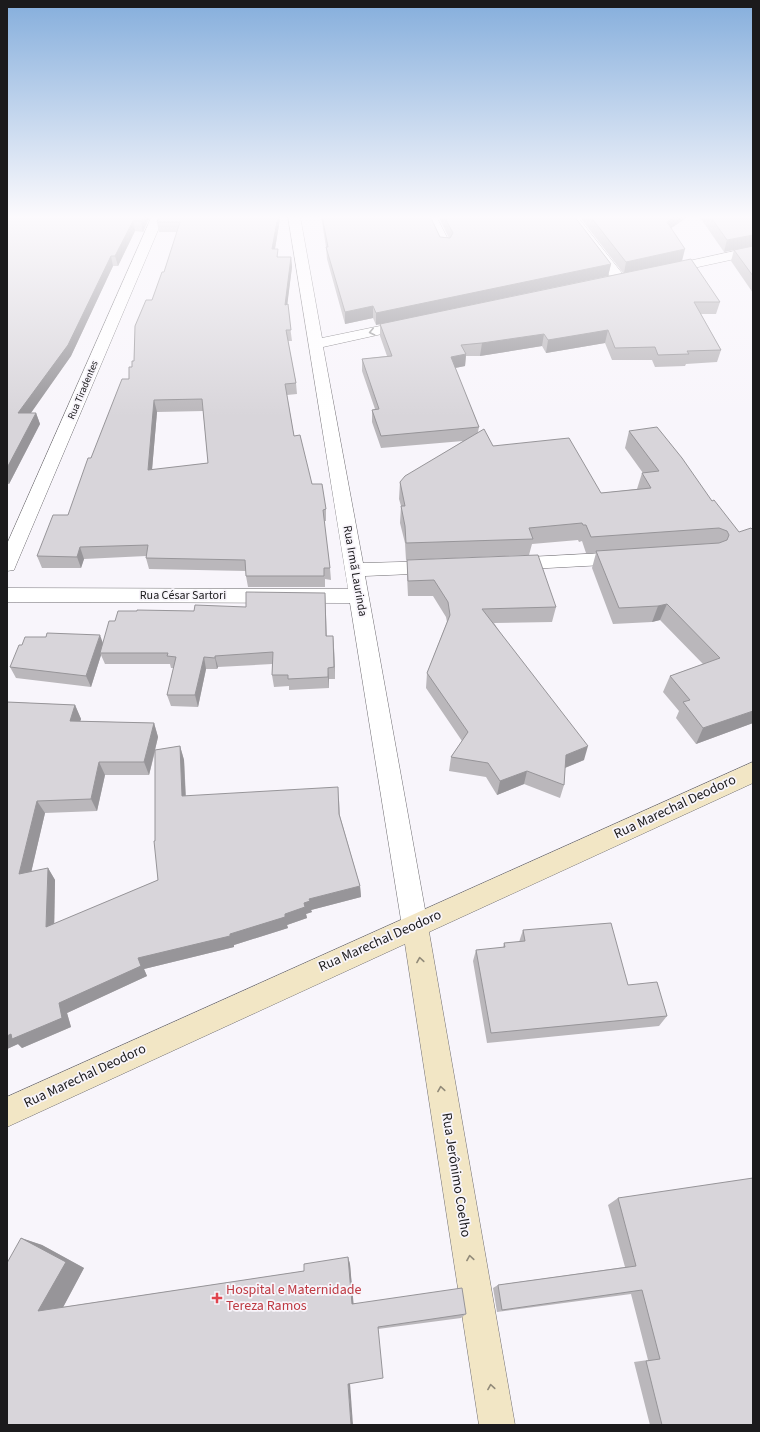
<svg xmlns="http://www.w3.org/2000/svg" width="760" height="1432" font-family="'Source Sans 3',sans-serif">
  <rect width="100%" height="100%" fill="#f8f5fb"/>
  <g fill="none" stroke-linecap="round" stroke-linejoin="round">
    <defs>
      <g id="street">
        <polygon points="152,216 164,216 16,565 14,570 7,571 7,544"/>
        <polygon points="288,216 300,216 322,338 409,320 414,321 416,324 414,327 409,328 323,347 363,563 436,561 443,562 445,567 443,572 436,573 365,576 428,926 424,935 415,938 406,935 402,926 350,603 7,602 7,588 348,589"/>
        <polygon points="424,216 436,216 451,245 449,248 441,248"/>
        <polygon points="565,216 577,216 625,277 627,280 625,283 615,283"/>
        <polygon points="753,247 753,255 666,274 661,273 660,270 661,267 666,266"/>
        <polygon points="623,552 630,554 632,558 630,562 623,564 510,570 503,569 501,564 503,559 510,558"/>
      </g>
      <polygon id="secondary" points="753,762 753,783 429,932 515,1425 479,1425 405,944 7,1127 7,1097"/>
    </defs>
    <use href="#street" stroke="#706e72" stroke-width="1"/>
    <use href="#secondary" stroke="#706e72" stroke-width="1"/>
    <use href="#street" fill="#fff" fill-rule="evenodd"/>
    <use href="#secondary" fill="#f2e6c5" fill-rule="evenodd"/>
  </g>
  <g fill="#bab7bb" fill-rule="evenodd">
    <polygon points="7,216 150,216 143,232 135,231 118,266 113,266 71,356 31,413 36,413 40,424 9,484 7,484"/>
    <path d="M 159,216 L 280,216 L 280,219 L 275,249 L 278,257 L 291,257 L 292,267 L 287,304 L 292,341 L 288,341 L 296,383 L 297,394 L 287,395 L 294,436 L 312,484 L 326,509 L 326,521 L 324,521 L 330,568 L 331,580 L 325,579 L 325,587 L 248,587 L 246,576 L 246,571 L 149,569 L 146,558 L 146,556 L 84,559 L 81,568 L 42,568 L 37,556 L 68,515 L 91,458 L 129,379 L 152,300 L 164,272 L 177,232 L 159,232 L 157,222 ZM 203,411 L 208,463 L 152,470 L 157,412 Z"/>
    <polygon points="321,216 430,216 440,237 449,238 438,216 574,216 611,264 608,276 376,325 373,318 345,324 327,259 326,247"/>
    <polygon points="579,216 689,216 671,228 682,261 720,302 716,314 701,314 721,350 717,362 686,364 685,366 655,367 652,360 612,360 605,343 546,353 542,346 480,356 466,356 465,366 455,368 479,427 478,432 493,446 601,493 637,489 642,473 643,473 625,448 629,431 712,501 739,532 753,723 696,744 676,718 679,711 663,692 670,676 703,664 660,620 652,622 613,624 592,568 596,553 586,553 582,541 579,542 578,540 532,544 529,555 406,560 405,543 400,523 401,506 399,499 400,482 463,441 381,448 372,422 372,410 375,409 362,371 362,359 387,356 380,336 380,324 623,273"/>
    <polygon points="699,216 753,216 753,293 731,261 734,250 736,249 724,252"/>
    <polygon points="407,560 556,607 552,622 494,623 584,760 565,768 564,785 560,798 524,784 497,795 486,777 449,771 451,757 462,741 426,688 427,673 447,622 446,617 433,596 408,596 407,576"/>
    <polygon points="325,593 327,636 333,636 334,648 335,679 329,679 329,688 289,690 289,686 274,687 272,675 272,664 218,667 217,669 206,669 198,707 171,706 167,695 174,668 171,668 170,664 105,664 101,655 91,687 16,678 10,667 103,643 115,621 194,611 246,607"/>
    <path d="M 7,702 L 75,705 L 81,719 L 80,721 L 154,723 L 158,737 L 155,750 L 180,746 L 184,760 L 186,796 L 339,800 L 340,816 L 360,886 L 361,897 L 311,910 L 312,912 L 306,914 L 307,918 L 287,925 L 288,928 L 234,945 L 234,947 L 144,969 L 147,976 L 67,1013 L 71,1027 L 22,1048 L 18,1044 L 7,1049 ZM 155,752 L 155,841 L 158,880 L 54,924 L 55,880 L 48,868 L 31,872 L 45,813 L 97,811 L 105,775 L 149,775 Z"/>
    <polygon points="523,930 628,985 667,1016 659,1026 487,1043 473,961 476,950 503,948 504,943 519,942"/>
    <polygon points="618,1198 753,1425 650,1425 634,1362 648,1360 631,1294 497,1312 493,1288 498,1285 625,1267 608,1205"/>
    <polygon points="21,1238 42,1245 84,1268 63,1307 304,1271 348,1257 350,1264 353,1303 466,1314 461,1318 378,1329 350,1383 7,1425"/>
  </g>
  <g fill="#979599">
    <polygon points="144,216 150,216 143,232 141,221"/>
    <polygon points="278,216 280,216 280,219 273,260 272,249"/>
    <polygon points="675,216 689,216 664,233 667,222"/>
    <polygon points="133,221 135,231 118,266 115,256"/>
    <polygon points="753,235 753,246 724,252 727,240"/>
    <polygon points="685,249 682,261 624,273 626,262"/>
    <polygon points="111,256 113,266 71,356 23,424 18,413"/>
    <polygon points="291,257 292,267 286,315 285,305"/>
    <polygon points="611,264 608,276 376,325 376,313"/>
    <polygon points="373,306 373,318 345,324 345,312"/>
    <polygon points="608,330 605,343 546,353 548,340"/>
    <polygon points="544,334 542,346 480,356 482,343"/>
    <polygon points="466,354 465,366 450,369 451,357"/>
    <polygon points="154,400 157,412 151,481 148,470"/>
    <polygon points="36,413 40,424 9,484 7,478 7,468"/>
    <polygon points="80,547 84,559 81,568 77,557"/>
    <polygon points="667,604 660,620 652,622 658,606"/>
    <polygon points="100,635 104,646 100,653 101,655 91,687 86,676"/>
    <polygon points="333,636 334,648 335,679 334,667"/>
    <polygon points="215,656 218,667 217,669 215,658"/>
    <polygon points="204,657 206,669 198,707 195,695"/>
    <polygon points="328,668 329,679 329,688 328,677"/>
    <polygon points="75,705 81,719 76,734 70,721"/>
    <polygon points="753,711 753,723 696,744 703,728"/>
    <polygon points="154,723 158,737 149,775 144,762"/>
    <polygon points="180,746 184,760 186,809 182,796"/>
    <polygon points="588,746 584,760 562,769 566,755"/>
    <polygon points="99,762 105,775 97,811 91,799"/>
    <polygon points="527,771 524,784 497,795 500,781"/>
    <polygon points="37,801 45,813 28,886 19,874"/>
    <polygon points="48,868 55,880 54,938 46,927"/>
    <polygon points="360,886 361,897 311,910 312,912 306,914 307,918 287,925 288,928 234,945 234,947 144,969 147,976 67,1013 71,1027 22,1048 18,1044 7,1049 7,1036 11,1034 59,1003 138,958 230,934 285,914 309,899"/>
    <polygon points="21,1238 42,1245 84,1268 59,1315 38,1311"/>
    <polygon points="348,1257 350,1264 354,1308 352,1304"/>
    <polygon points="350,1383 353,1425 351,1425 348,1384"/>
  </g>
  <g fill="#d8d5da" stroke="#979599" fill-rule="evenodd">
    <polygon points="7,216 144,216 141,221 133,221 115,256 111,256 68,345 18,413 36,413 7,468"/>
    <path d="M 159,216 L 278,216 L 272,249 L 278,249 L 277,257 L 291,257 L 285,305 L 288,304 L 291,330 L 286,330 L 296,383 L 285,384 L 294,436 L 300,435 L 312,484 L 322,484 L 326,509 L 323,510 L 330,568 L 324,568 L 324,576 L 246,576 L 245,560 L 146,558 L 148,545 L 80,547 L 77,557 L 37,556 L 53,515 L 68,515 L 88,458 L 91,458 L 120,384 L 122,379 L 129,379 L 129,367 L 132,367 L 132,361 L 134,361 L 135,326 L 146,300 L 152,300 L 162,272 L 164,272 L 180,222 L 157,222 ZM 202,399 L 208,463 L 148,470 L 154,400 Z"/>
    <polygon points="322,216 430,216 440,237 450,238 453,233 444,216 574,216 611,264 376,313 373,306 345,312 326,247 328,247"/>
    <polygon points="590,216 675,216 667,222 685,249 626,262"/>
    <polygon points="710,216 753,216 753,235 727,240"/>
    <polygon points="753,246 753,276 734,250"/>
    <polygon points="691,259 720,302 694,302 721,350 687,351 689,354 658,355 655,347 615,348 608,330 548,340 544,334 482,343 461,345 466,354 451,357 479,427 381,436 372,410 379,409 362,359 392,356 380,324"/>
    <polygon points="657,427 682,458 712,501 714,500 739,532 751,528 753,530 753,711 703,728 683,702 690,700 670,676 720,658 667,604 658,606 619,608 596,551 719,543 727,540 729,535 727,531 719,528 591,537 586,525 583,525 582,523 529,528 533,539 406,543 405,526 401,506 405,506 400,482 405,476 484,429 493,446 569,438 601,493 651,488 642,473 659,471 629,431"/>
    <polygon points="538,555 556,607 482,609 588,746 566,755 564,785 527,771 500,781 488,763 451,757 468,732 427,673 450,615 448,602 434,580 408,581 407,560"/>
    <polygon points="246,592 325,593 326,636 333,636 334,667 328,668 328,677 288,679 288,675 272,675 273,652 215,656 215,658 204,657 195,695 167,695 176,657 167,656 168,653 100,653 109,621 115,621 118,611 137,611 137,610 194,611 195,605 246,607"/>
    <polygon points="47,633 100,635 86,676 10,667 19,645 22,645 25,637 46,637"/>
    <polygon points="7,702 75,705 70,721 154,723 144,762 99,762 91,799 37,801 19,874 48,868 46,927 158,880 154,841 155,841 155,750 180,746 182,796 338,787 339,814 360,886 309,899 310,901 304,903 305,907 285,914 285,917 230,934 230,936 138,958 141,966 59,1003 62,1018 12,1039 11,1034 7,1036"/>
    <polygon points="611,923 628,985 657,982 667,1016 491,1033 476,950 505,947 504,943 525,941 523,930"/>
    <polygon points="753,1178 753,1425 662,1425 646,1361 660,1359 642,1290 502,1310 498,1285 636,1266 618,1198"/>
    <polygon points="21,1238 66,1262 38,1311 304,1271 304,1264 348,1257 352,1304 462,1288 466,1314 378,1327 383,1378 348,1384 351,1425 7,1425 7,1263"/>
  </g>
  <defs><path id="oneway-chevron" d="M-2-3.5L2.5 0L-2 3.5" fill="none" stroke-width="1.6" stroke-linecap="round" stroke-linejoin="round"/></defs>
  <use stroke="#989899" href="#oneway-chevron" transform="translate(372 332) rotate(168)"/>
  <g stroke="#918a79">
    <use href="#oneway-chevron" transform="translate(420 960) rotate(-99)"/>
    <use href="#oneway-chevron" transform="translate(441 1089) rotate(-99)"/>
    <use href="#oneway-chevron" transform="translate(470 1258) rotate(-99)"/>
    <use href="#oneway-chevron" transform="translate(491 1387) rotate(-99)"/>
  </g>
  <linearGradient id="sky" x2="0" y2="1"><stop stop-color="#85aedc"/><stop offset="0.52" stop-color="#fcfafd"/><stop offset="1" stop-color="#fcfafd" stop-opacity="0"/></linearGradient>
  <rect width="760" height="417" fill="url(#sky)"/>
  <path fill="#e0444e" stroke="#f8f5fb" stroke-width="1.5" d="M215 1292h4v4h4v4h-4v4h-4v-4h-4v-4h4z"/>
  <g text-anchor="middle" dominant-baseline="central" stroke-width="3.5" stroke-linejoin="round" paint-order="stroke">
    <g font-size="10" fill="#1b1a1c" stroke="#f8f5fb">
      <text transform="translate(83 390) rotate(-67)">Rua Tiradentes</text>
    </g>
    <g font-size="12" fill="#1b1a1c" stroke="#f8f5fb">
      <text transform="translate(355 571) rotate(80)">Rua Irmã Laurinda</text>
      <text x="183" y="595">Rua César Sartori</text>
    </g>
    <g font-size="14" fill="#1b1a1c" stroke="#f8f5fb">
      <text transform="translate(675 807) rotate(-25)">Rua Marechal Deodoro</text>
      <text transform="translate(380 941) rotate(-24)">Rua Marechal Deodoro</text>
      <text transform="translate(85 1076) rotate(-25)">Rua Marechal Deodoro</text>
      <text transform="translate(456 1175) rotate(81)">Rua Jerônimo Coelho</text>
    </g>
    <g font-size="14" fill="#be3a42" stroke="#f8f5fb" text-anchor="start">
      <text x="226" y="1290">Hospital e Maternidade<tspan x="226" dy="16">Tereza Ramos</tspan></text>
    </g>
  </g>
  <rect width="760" height="1432" fill="none" stroke="#1b1a1c" stroke-width="16"/>
</svg>
